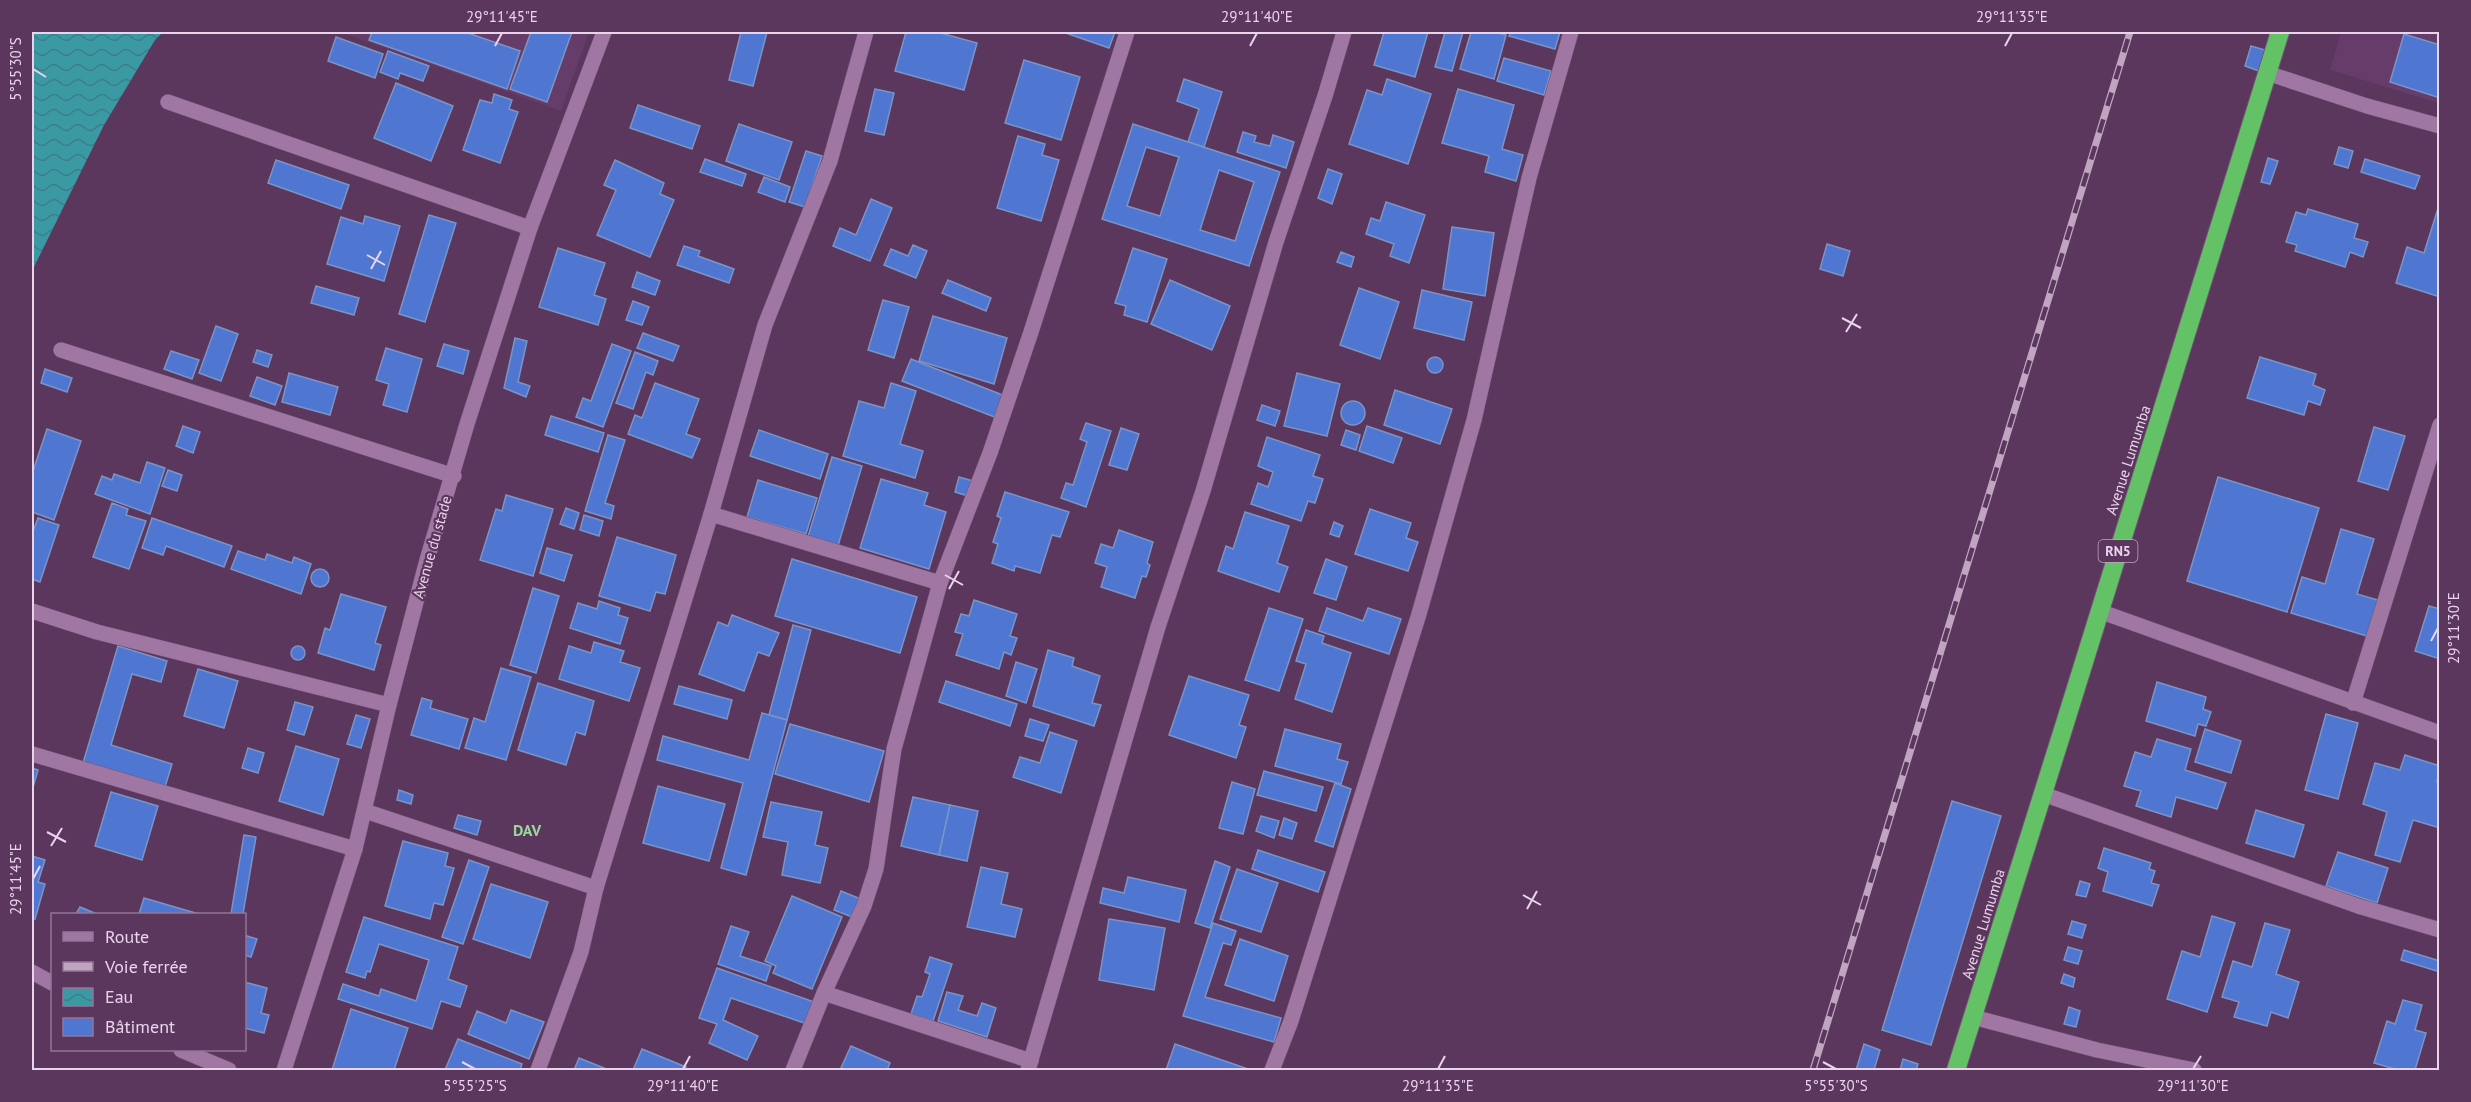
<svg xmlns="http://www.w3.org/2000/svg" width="2471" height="1102" font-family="'PT Sans',sans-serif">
  <defs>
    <pattern id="water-waves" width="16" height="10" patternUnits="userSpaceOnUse" patternTransform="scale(1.5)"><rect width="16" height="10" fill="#3a99a3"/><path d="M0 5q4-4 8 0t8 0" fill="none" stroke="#3e7e87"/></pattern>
  </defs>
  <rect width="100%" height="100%" fill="#5b365d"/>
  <g fill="#663c6a">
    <polygon points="340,32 589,32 561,111"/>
    <polygon points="2341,32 2439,32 2439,103 2330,70"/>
  </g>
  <polygon fill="url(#water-waves)" points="32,32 163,32 155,40 104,125 32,271"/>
  <g fill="#4f77d2" stroke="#7c94c5" stroke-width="1.5" fill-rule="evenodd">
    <polygon points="372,32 465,32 520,51 507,89 369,40"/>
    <polygon points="531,32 572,32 547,102 510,89"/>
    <polygon points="741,32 767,32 753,86 729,80"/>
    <polygon points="906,32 937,32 977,43 964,90 895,71"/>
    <polygon points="1063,32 1115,32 1109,48"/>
    <polygon points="1384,32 1428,32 1415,77 1374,65"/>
    <polygon points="1445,32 1463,32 1452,71 1435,67"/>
    <polygon points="1471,32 1494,32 1506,35 1494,79 1460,69"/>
    <polygon points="1511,32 1560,32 1555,49 1509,36"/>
    <polygon points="2404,34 2440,45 2440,98 2390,82"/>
    <polygon points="336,37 383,54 375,78 328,61"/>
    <polygon points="2251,46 2265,50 2259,71 2245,66"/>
    <polygon points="388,51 429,66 423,81 400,73 398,79 380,72"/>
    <polygon points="1504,58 1551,71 1544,95 1497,81"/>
    <polygon points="1024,60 1080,77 1061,140 1005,123"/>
    <polygon points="1184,79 1222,92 1204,147 1188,142 1199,109 1177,101"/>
    <polygon points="1387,79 1431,94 1408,164 1349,144 1367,90 1382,95"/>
    <polygon points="396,83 453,106 431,161 374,138"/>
    <polygon points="875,89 894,93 884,135 865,131"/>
    <polygon points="1458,89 1514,105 1502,149 1523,155 1516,181 1485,172 1489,156 1442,143"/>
    <polygon points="494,94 512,100 509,109 518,112 500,163 463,150 480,100 492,103"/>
    <polygon points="638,105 700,126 692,149 630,128"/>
    <polygon points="739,124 792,142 779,180 726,161"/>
    <path d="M 1133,124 L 1280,172 L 1249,266 L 1102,219 ZM 1146,147 L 1179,157 L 1160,216 L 1127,206 ZM 1219,170 L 1254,182 L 1235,241 L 1200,230 Z"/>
    <polygon points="1243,132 1256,136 1254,142 1270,146 1273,135 1294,142 1286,168 1237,152"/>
    <polygon points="1018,136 1045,144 1042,155 1059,160 1041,221 997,208"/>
    <polygon points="2339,147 2353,151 2348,168 2334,164"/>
    <polygon points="806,151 822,156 805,207 789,202"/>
    <polygon points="2268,158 2278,161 2270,184 2261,182"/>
    <polygon points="705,159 746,174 742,186 700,172"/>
    <polygon points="2365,159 2420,176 2415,189 2361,172"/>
    <polygon points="276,160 349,185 341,209 268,183"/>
    <polygon points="615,160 664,183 660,194 674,200 650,257 597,235 616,190 604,185"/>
    <polygon points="1328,169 1342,174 1332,204 1318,198"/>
    <polygon points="764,177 790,187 785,202 758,192"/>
    <polygon points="871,199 892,208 870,261 833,246 840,228 856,235"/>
    <polygon points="1386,202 1425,215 1409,263 1390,256 1394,244 1366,234 1371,218 1380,221"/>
    <polygon points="2440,202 2440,297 2396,283 2407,247 2424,253"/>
    <polygon points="2308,209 2358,224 2354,238 2368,242 2363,257 2350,252 2345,267 2295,251 2297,245 2286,242 2296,212 2306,215"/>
    <polygon points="429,215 456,223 425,322 399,314"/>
    <polygon points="365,216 400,226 384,281 327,264 341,217 363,224"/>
    <polygon points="1452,227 1494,233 1485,296 1443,289"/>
    <polygon points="1827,244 1850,251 1843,276 1820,269"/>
    <polygon points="913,245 927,251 916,278 884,265 891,249 908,256"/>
    <polygon points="684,246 700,251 698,256 734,269 729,283 677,265"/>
    <polygon points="558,248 605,263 594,295 606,299 598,325 539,307"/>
    <polygon points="1133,248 1167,259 1147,322 1124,315 1126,306 1115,303"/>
    <polygon points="1341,252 1354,257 1351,267 1337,262"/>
    <polygon points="637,272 660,281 655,295 632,287"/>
    <polygon points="948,280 991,298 986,311 942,293"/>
    <polygon points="1170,280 1230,306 1212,350 1151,324"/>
    <polygon points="316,286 359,298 354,315 311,303"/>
    <polygon points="1359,288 1399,302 1380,359 1340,345"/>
    <polygon points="1422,290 1472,302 1464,340 1414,328"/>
    <polygon points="883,300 909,307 894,358 868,350"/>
    <polygon points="633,301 649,307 642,325 626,320"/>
    <polygon points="933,316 1007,338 994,384 919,361"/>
    <polygon points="216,326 238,334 221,381 199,373"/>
    <polygon points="643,333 679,346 673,361 637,348"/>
    <polygon points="515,338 527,341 518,382 530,386 526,397 504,388"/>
    <polygon points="444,344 469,351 463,374 437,366"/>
    <polygon points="612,344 631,351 603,427 576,417 583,398 591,401"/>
    <polygon points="386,348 422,359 407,412 383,405 389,384 376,380"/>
    <polygon points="257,350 272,355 268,367 253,362"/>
    <polygon points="171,351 199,360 192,379 164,369"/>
    <polygon points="635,352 658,361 653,375 646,372 633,409 616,403"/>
    <polygon points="2260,357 2316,374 2313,385 2325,390 2320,405 2308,401 2304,415 2247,398"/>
    <circle cx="1435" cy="365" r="8"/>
    <polygon points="911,359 1005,396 997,418 902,381"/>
    <polygon points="45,369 72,378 67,392 41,383"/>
    <polygon points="289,373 338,387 330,415 282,402"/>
    <polygon points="1297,373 1340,384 1327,436 1284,426"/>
    <polygon points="257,377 282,386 275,405 250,396"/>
    <polygon points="655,383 699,399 686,434 700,439 692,458 628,434 635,415 642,418"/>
    <polygon points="891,383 916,391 900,444 923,451 915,478 843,456 859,401 884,408"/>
    <polygon points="1395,390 1452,409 1440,444 1384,425"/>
    <circle cx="1353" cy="413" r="12"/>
    <polygon points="1262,405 1280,411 1275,426 1257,420"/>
    <polygon points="551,416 604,433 598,452 545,435"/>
    <polygon points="1086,423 1111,431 1086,507 1061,498 1066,483 1073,485 1087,442 1080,439"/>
    <polygon points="183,426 200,432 193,453 176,446"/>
    <polygon points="1367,426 1402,438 1393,463 1359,451"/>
    <polygon points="2374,427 2405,436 2388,490 2358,481"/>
    <polygon points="1121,428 1139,434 1127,470 1109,465"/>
    <polygon points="47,429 81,441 54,520 32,512 32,474"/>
    <polygon points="759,430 828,454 820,479 750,456"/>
    <polygon points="1346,430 1360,435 1356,450 1341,445"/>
    <polygon points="608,435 625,440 605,503 614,506 611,519 585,511"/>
    <polygon points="1267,437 1320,455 1313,476 1323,479 1315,503 1308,501 1301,521 1251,504 1258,483 1268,487 1273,472 1258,466"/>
    <polygon points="832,457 862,466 837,549 807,540"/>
    <polygon points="147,462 165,468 150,514 95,494 102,476 112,480 114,474 140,483"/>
    <polygon points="168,470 182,475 177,491 162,486"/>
    <polygon points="959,477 973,481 968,496 955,492"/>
    <polygon points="2218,477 2319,508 2287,612 2187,581"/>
    <polygon points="881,479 928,493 924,505 946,512 929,569 860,548"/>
    <polygon points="758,480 817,498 806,534 747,517"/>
    <polygon points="1005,492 1069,512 1060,537 1052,535 1040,573 1015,566 1014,571 992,563 998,544 993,542 1001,518 997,516"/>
    <polygon points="506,495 553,509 533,576 480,560 496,509 502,511"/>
    <polygon points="112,503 128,509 126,515 146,521 129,569 93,557"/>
    <polygon points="566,508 579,513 574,529 560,524"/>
    <polygon points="1370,509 1411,523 1406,538 1418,542 1408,571 1355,554"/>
    <polygon points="1245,512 1289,526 1277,563 1288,567 1279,592 1218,571 1226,546 1233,549"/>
    <polygon points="584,515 603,521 599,536 580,530"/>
    <polygon points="38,518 59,525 40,582 32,579 32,534"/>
    <polygon points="152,518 232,546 224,567 166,546 163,555 142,548"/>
    <polygon points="1334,522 1343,526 1339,537 1330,534"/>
    <polygon points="2341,529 2374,539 2357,594 2381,601 2370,637 2291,613 2302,577 2325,584"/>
    <polygon points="1119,530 1153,542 1147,563 1150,565 1146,577 1142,576 1135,598 1101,587 1107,567 1095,563 1101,544 1113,548"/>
    <polygon points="617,537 676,555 665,594 656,592 650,611 599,596"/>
    <polygon points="547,548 572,555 564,581 540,573"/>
    <polygon points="238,551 265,560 267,554 292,563 294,557 311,564 301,594 231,569"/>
    <polygon points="792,559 917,597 900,653 775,616"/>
    <polygon points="1326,559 1347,567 1336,600 1314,593"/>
    <circle cx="320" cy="578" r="9"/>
    <polygon points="533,588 559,596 536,673 510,665"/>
    <polygon points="341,594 386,607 375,643 381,645 374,670 318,653 325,628 330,630"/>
    <polygon points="974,600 1017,614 1010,636 1017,638 1011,655 1004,652 999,669 956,655 963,634 955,632 961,614 969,616"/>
    <polygon points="599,601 620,608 618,615 628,618 620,644 570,628 578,603 597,609"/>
    <polygon points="2429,606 2440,609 2440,659 2415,651"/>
    <polygon points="1269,608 1303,619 1279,691 1245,680"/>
    <polygon points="1327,608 1363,621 1368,608 1401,619 1389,654 1319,631"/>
    <polygon points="732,615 779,633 769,656 758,652 744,691 699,674 718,622 728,626"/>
    <polygon points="793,625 811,630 787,720 769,715"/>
    <polygon points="1306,630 1324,636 1322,643 1351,653 1332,712 1295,699 1306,664 1296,661"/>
    <polygon points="594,642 624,651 620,662 640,668 629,701 559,679 569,646 591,653"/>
    <circle cx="298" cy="653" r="7"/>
    <polygon points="118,646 167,661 161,682 132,674 111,745 172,764 165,787 83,763"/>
    <polygon points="1048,650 1074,658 1072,666 1100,676 1092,703 1101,705 1094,726 1033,706"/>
    <polygon points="1016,662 1037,669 1026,703 1006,696"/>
    <polygon points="501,668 531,677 506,760 465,748 474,718 485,722"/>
    <polygon points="198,669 238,681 224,728 184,716"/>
    <polygon points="1189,676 1249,695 1239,725 1246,727 1236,758 1169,735"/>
    <polygon points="946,681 1017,704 1010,726 939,702"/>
    <polygon points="2157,682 2206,697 2203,709 2211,712 2206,726 2198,724 2195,736 2146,721"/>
    <polygon points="538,683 594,701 585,735 576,732 566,765 518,750"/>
    <polygon points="679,686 732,700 727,719 674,704"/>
    <polygon points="422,698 432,701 430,708 468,719 459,749 411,735"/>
    <polygon points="295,702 313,707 304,735 287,730"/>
    <polygon points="762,713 787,720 746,875 721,868 743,783 657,760 663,736 749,760"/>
    <polygon points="2326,714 2358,723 2338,799 2305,790"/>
    <polygon points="356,715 370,719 361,748 347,744"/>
    <polygon points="1030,719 1049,725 1043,741 1025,736"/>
    <polygon points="790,724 884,751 869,802 775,774"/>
    <polygon points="1285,729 1341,744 1337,759 1348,762 1341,784 1275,766"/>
    <polygon points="2205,729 2241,741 2231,773 2195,762"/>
    <polygon points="1050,732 1077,741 1061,793 1013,777 1020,757 1040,763"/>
    <polygon points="2157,739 2191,749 2185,770 2226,783 2217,809 2176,797 2171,817 2136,806 2141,791 2124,786 2135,752 2151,757"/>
    <polygon points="296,746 339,759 323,815 279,801"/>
    <polygon points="248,748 264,753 258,773 242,768"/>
    <polygon points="2405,755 2440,766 2437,782 2440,783 2440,828 2413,820 2400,862 2375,855 2387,812 2363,804 2375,763 2400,770"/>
    <polygon points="32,768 38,770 32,791"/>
    <polygon points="1264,771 1323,787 1316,811 1257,795"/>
    <polygon points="1232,782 1255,789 1243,834 1219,828"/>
    <polygon points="1335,783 1351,789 1333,847 1315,841"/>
    <polygon points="658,786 725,804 709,861 643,843"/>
    <polygon points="399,790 413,795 411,804 397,800"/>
    <polygon points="111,792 158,806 142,860 95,846"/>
    <polygon points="913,797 950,805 939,855 901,846"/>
    <polygon points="1952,801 2001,816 1931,1045 1882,1030"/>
    <polygon points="771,802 822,812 815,845 828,848 820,883 782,875 788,842 763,837"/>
    <polygon points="950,805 978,811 967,861 939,855"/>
    <polygon points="2256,810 2304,825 2294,857 2246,843"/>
    <polygon points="458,815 481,821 477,835 454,828"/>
    <polygon points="1261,816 1279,821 1274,838 1256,831"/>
    <polygon points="1284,818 1297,823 1292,839 1279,835"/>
    <polygon points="244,835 256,837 243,914 231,914"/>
    <polygon points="403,841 448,853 445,866 454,868 443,905 434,903 430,919 385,906"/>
    <polygon points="2104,848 2151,863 2149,869 2155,871 2151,883 2159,885 2152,906 2103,891 2108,872 2098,868"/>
    <polygon points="1258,850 1325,872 1318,892 1252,869"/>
    <polygon points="2338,852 2388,868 2377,903 2326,886"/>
    <polygon points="32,856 45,860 38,882 45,884 35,919 32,918"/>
    <polygon points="469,860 489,867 463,944 442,937"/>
    <polygon points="1215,861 1230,867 1210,928 1195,923"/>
    <polygon points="981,867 1008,873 1001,904 1022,909 1015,937 967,927"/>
    <polygon points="1237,869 1278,883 1261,932 1220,919"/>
    <polygon points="1128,877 1186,890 1179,922 1100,903 1103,888 1124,893"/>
    <polygon points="2080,881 2090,884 2086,897 2076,895"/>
    <polygon points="491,884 548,902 530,958 473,939"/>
    <polygon points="841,891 863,900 855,918 834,910"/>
    <polygon points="792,896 842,917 812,989 773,973 776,966 765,961"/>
    <polygon points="144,898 199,914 139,914"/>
    <polygon points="80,907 97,914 76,914"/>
    <polygon points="2212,916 2235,923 2207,1012 2167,999 2182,951 2200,957"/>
    <polygon points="364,917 458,947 448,979 467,986 460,1007 441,1001 432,1029 338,999 343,984 379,996 381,989 416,1001 429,960 379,944 370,972 367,971 365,978 346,972"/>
    <polygon points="1109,919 1165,928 1154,990 1099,980"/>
    <polygon points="2072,921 2086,925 2082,938 2068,934"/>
    <polygon points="1213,923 1236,931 1231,945 1223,943 1205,997 1281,1018 1274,1042 1183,1016"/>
    <polygon points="2265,923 2290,930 2276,974 2299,982 2288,1018 2271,1012 2267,1026 2234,1017 2239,1002 2222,997 2233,961 2252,967"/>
    <polygon points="731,926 749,932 740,956 771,966 766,981 718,964"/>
    <polygon points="244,935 257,939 251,957 244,955"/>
    <polygon points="1240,939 1288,956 1274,1001 1225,985"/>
    <polygon points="2068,947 2082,951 2078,964 2064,960"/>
    <polygon points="2404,950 2440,961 2440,972 2401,960"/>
    <polygon points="930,957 952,964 933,1021 911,1014 917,996 922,997 930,974 925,972"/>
    <polygon points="717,968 817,1003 810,1025 731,998 723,1020 758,1036 747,1060 709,1043 717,1024 699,1018"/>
    <polygon points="2064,974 2075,978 2073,987 2061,983"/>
    <polygon points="244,982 267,988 261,1013 269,1015 264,1033 244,1028"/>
    <polygon points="947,992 963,996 958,1010 977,1016 982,1003 996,1008 987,1037 938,1021"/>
    <polygon points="2403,1000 2422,1005 2415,1030 2426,1033 2415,1070 2398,1070 2374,1063 2387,1021 2395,1024"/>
    <polygon points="2069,1007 2080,1011 2076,1027 2064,1024"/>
    <polygon points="351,1009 408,1028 394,1070 332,1070"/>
    <polygon points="511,1010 544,1022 529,1059 468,1034 477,1011 506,1023"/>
    <polygon points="458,1039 522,1064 520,1070 445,1070"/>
    <polygon points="1175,1044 1251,1070 1166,1070"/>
    <polygon points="1864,1044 1880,1050 1874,1070 1856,1070"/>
    <polygon points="851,1046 890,1063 887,1070 840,1070"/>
    <polygon points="642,1049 686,1067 685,1070 633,1070"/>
    <polygon points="579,1058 609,1070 574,1070"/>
    <polygon points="1903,1059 1918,1064 1916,1070 1900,1070"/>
  </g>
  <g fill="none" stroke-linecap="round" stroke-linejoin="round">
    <defs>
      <g id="minor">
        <polyline points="2267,73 2367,106 2440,126"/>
        <polyline points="168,102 530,228"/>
        <polyline points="61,350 454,476"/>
        <polyline points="711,514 940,583"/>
        <polyline points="32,611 97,632 389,705"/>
        <polyline points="2099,611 2440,733"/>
        <polyline points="2353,703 2440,425"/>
        <polyline points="32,754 355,849"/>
        <polyline points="2043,794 2358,906 2440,930"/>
        <polyline points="365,811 596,888"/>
        <polyline points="32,972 52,983"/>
        <polyline points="824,993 1031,1061"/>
        <polyline points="1973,1017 2097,1050 2194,1070"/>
        <polyline points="181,1050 229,1070"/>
        <polyline points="284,1070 355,849 389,705 427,560 467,424 530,228 604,32"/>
        <polyline points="538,1070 581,952 596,888 711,514 765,325 830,161 866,32"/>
        <polyline points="793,1070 824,993 864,906 876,869 894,749 940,583 990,453 1031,332 1127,32"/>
        <polyline points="1028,1070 1158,627 1203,491 1276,242 1325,96 1344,32"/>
        <polyline points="1272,1070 1291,1021 1419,614 1474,420 1529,178 1571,32"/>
      </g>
      <path id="highway" d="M 1956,1070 C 2064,724 2175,379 2280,32"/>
    </defs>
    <use href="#minor" stroke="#725375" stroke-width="16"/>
    <use href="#highway" stroke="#725375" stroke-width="20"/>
    <use href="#minor" stroke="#a077a2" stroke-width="15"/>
    <use href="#highway" stroke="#63c266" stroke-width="18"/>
    <defs>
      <polyline id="rail" points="1813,1070 2130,32"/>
    </defs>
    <use href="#rail" stroke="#c0a5c1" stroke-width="7"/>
    <use href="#rail" stroke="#5b365d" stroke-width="4.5" stroke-dasharray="14" stroke-linecap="butt"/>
  </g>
  <path fill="none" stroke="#ead4eb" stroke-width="2" d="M 495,46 L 502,33M 1250,46 L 1257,33M 2005,46 L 2012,33M 33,69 L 46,77M 367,255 L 385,265M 371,269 L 381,251M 1842,318 L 1861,328M 1846,332 L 1857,314M 945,575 L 963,585M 949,589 L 959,571M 2431,641 L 2438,628M 47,832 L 66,842M 51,846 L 62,828M 33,879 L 40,866M 1523,895 L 1541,905M 1527,909 L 1537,891M 462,1062 L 475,1069M 1823,1062 L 1836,1069M 683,1069 L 690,1056M 1438,1069 L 1445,1056M 2193,1069 L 2201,1056"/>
  <g text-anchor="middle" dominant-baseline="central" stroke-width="4.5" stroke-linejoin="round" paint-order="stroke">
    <rect fill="#5b365d" stroke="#bfa5c0" stroke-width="1.5" x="2098.5" y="540" width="39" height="22" rx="4.5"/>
    <g font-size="14" font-weight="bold" fill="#ead4eb">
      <text x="2118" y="551">RN5</text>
    </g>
    <g font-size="15" fill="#ead4eb" stroke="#5b365d">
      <text transform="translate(2128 460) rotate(-72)">Avenue Lumumba</text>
      <text transform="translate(432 547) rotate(-74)">Avenue du stade</text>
      <text transform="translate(1983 924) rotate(-73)">Avenue Lumumba</text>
    </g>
    <g font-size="16" font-weight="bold" fill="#9cd69c" stroke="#5b365d">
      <text x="527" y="830">DAV</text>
    </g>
  </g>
  <rect width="2471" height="1102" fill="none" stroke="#5b365d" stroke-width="66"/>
  <rect x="51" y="913" width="195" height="138" fill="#5b365d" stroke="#947596" stroke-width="1.5"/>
  <rect x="63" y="932" width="30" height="9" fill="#a077a2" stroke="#947596" stroke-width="1.5"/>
  <text x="105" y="943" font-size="18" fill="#ead4eb">Route</text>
  <rect x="63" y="962" width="30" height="9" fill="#c0a5c1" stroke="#947596" stroke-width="1.5"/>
  <text x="105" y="973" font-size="18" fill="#ead4eb">Voie ferrée</text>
  <rect x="63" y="988" width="30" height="18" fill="url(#water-waves)" stroke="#947596" stroke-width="1.5"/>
  <text x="105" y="1003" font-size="18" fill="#ead4eb">Eau</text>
  <rect x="63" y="1018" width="30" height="18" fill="#4f77d2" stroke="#947596" stroke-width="1.5"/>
  <text x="105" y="1033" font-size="18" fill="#ead4eb">Bâtiment</text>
  <rect x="33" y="33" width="2405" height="1036" fill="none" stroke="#ead4eb" stroke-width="2"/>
  <g font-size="15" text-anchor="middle" fill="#ead4eb">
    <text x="502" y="22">29°11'45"E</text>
    <text x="1257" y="22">29°11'40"E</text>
    <text x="2012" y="22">29°11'35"E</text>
    <text transform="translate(16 69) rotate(-90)" y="5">5°55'30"S</text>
    <text transform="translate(2454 628) rotate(-90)" y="5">29°11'30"E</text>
    <text transform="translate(16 879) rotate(-90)" y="5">29°11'45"E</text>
    <text x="475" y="1091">5°55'25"S</text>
    <text x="683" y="1091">29°11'40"E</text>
    <text x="1438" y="1091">29°11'35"E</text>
    <text x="1836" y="1091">5°55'30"S</text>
    <text x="2193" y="1091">29°11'30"E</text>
  </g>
</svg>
